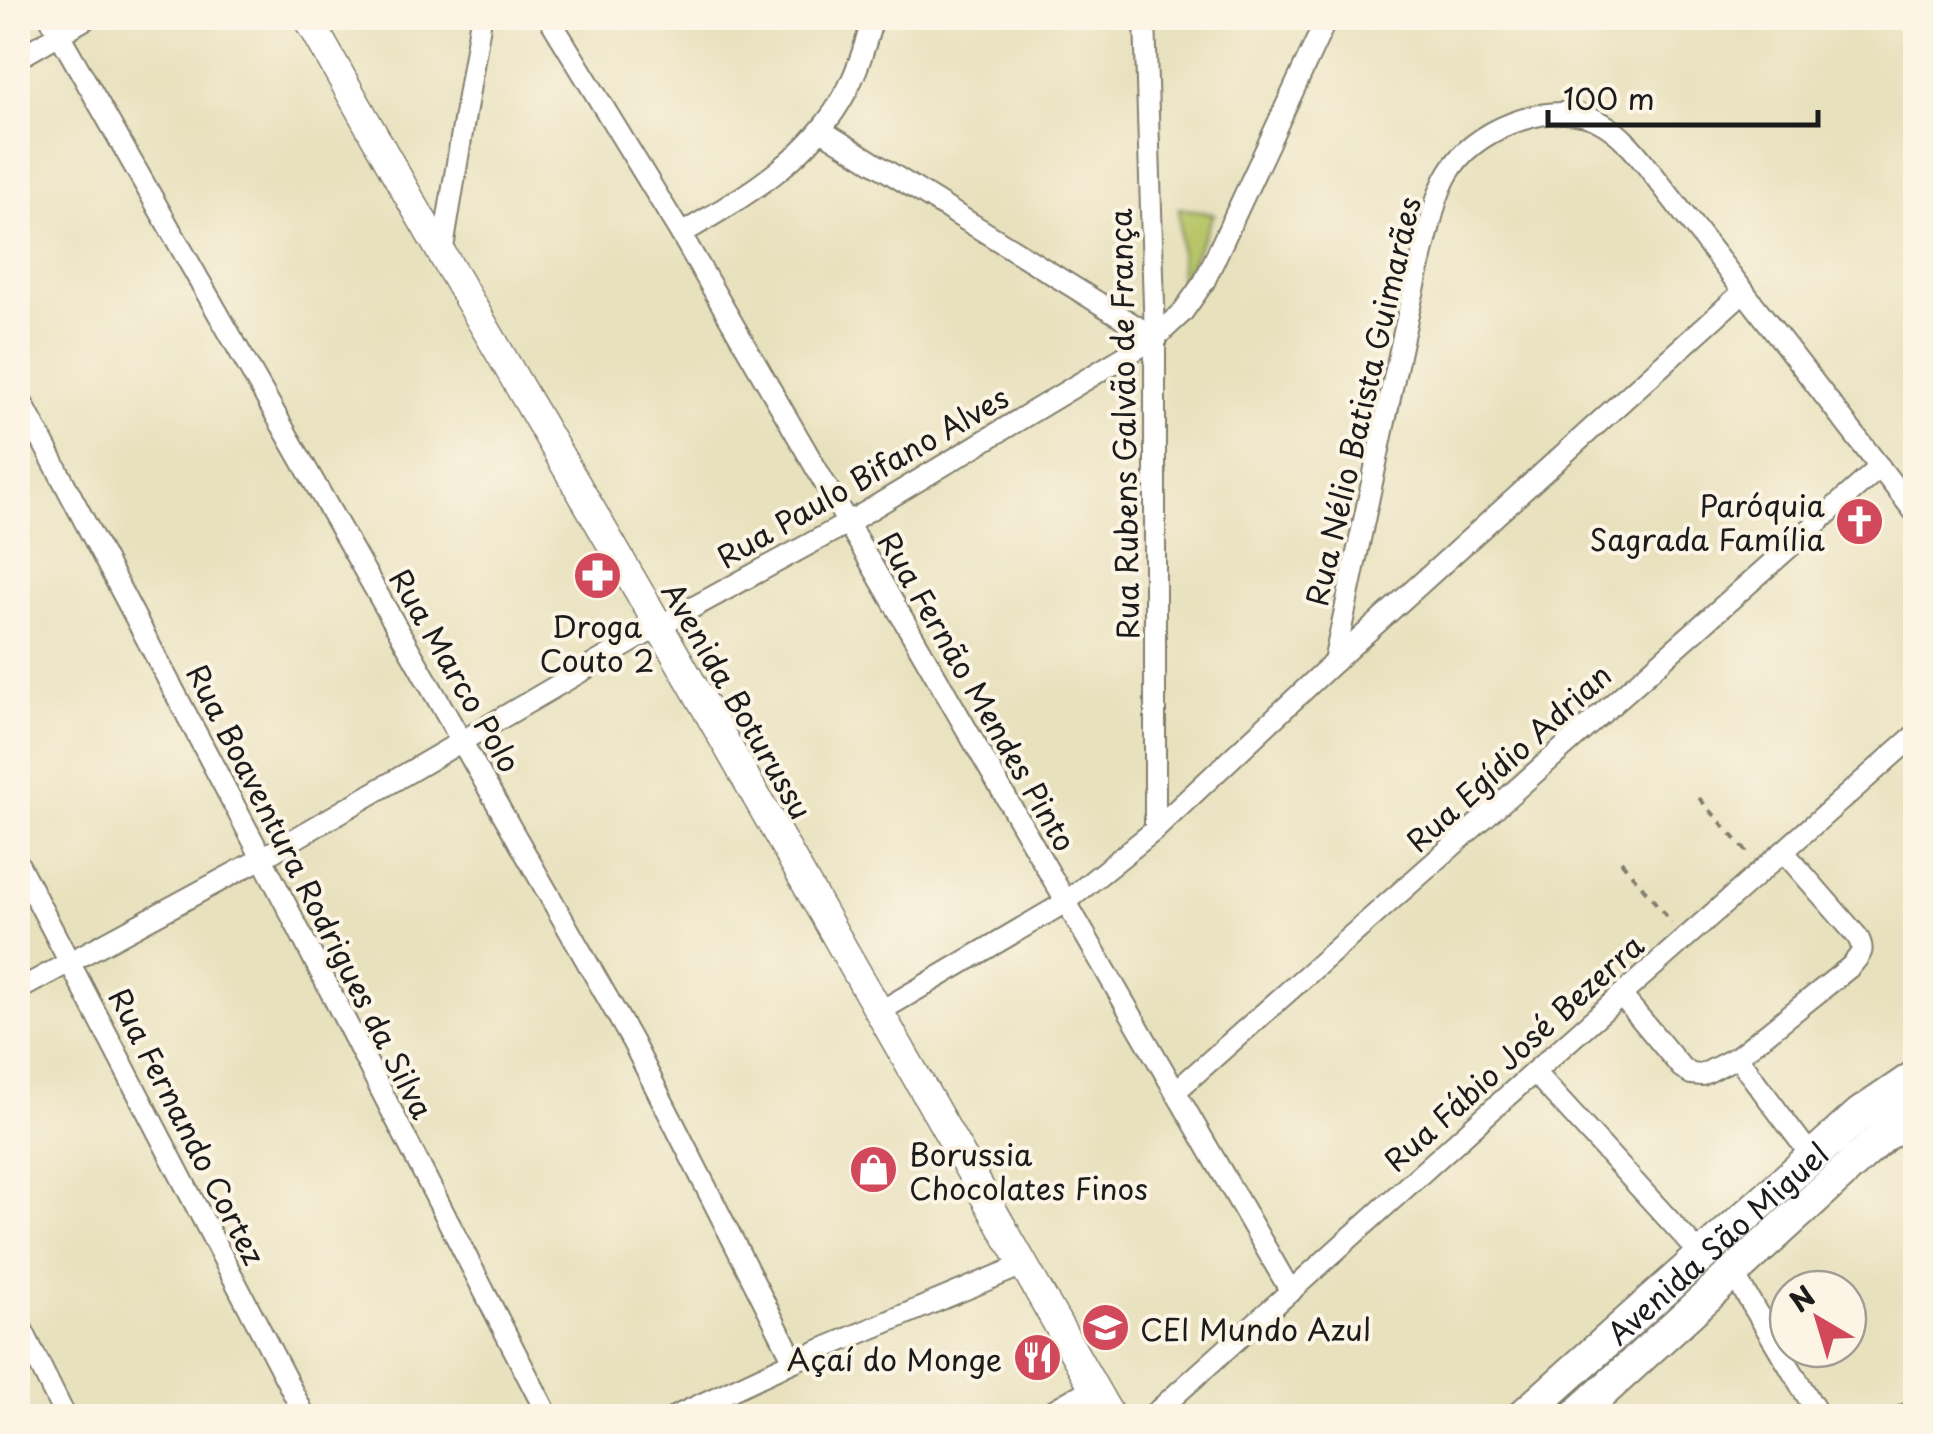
<svg xmlns="http://www.w3.org/2000/svg" width="1933" height="1434" font-family="'Playpen Sans',sans-serif">
  <rect width="100%" height="100%" fill="#fcf5e5"/>
  <filter id="ink" filterUnits="userSpaceOnUse"><feTurbulence type="fractalNoise" baseFrequency=".01" numOctaves="2"/><feDisplacementMap in="SourceGraphic" scale="20" xChannelSelector="R" yChannelSelector="G"/><feConvolveMatrix kernelMatrix="1 2 1 2 8 2 1 2 1" color-interpolation-filters="sRGB"/></filter>
  <filter id="wash" filterUnits="userSpaceOnUse"><feTurbulence type="fractalNoise" baseFrequency=".0048" numOctaves="4" result="noise"/><feDisplacementMap in="SourceGraphic" scale="40" xChannelSelector="R" yChannelSelector="G"/><feGaussianBlur stdDeviation="2.25" result="paint"/><feColorMatrix in="noise" values="0 0 0 0 0 0 0 0 0 0 0 0 0 0 0 0 0 1.4 0 .05"/><feComposite in="paint" operator="in"/></filter>
  <g filter="url(#wash)">
    <rect width="100%" height="100%" fill="#e8e1be"/>
    <polygon fill="#b8c669" stroke="#6a7142" stroke-width="2.5" points="1179,208 1214,214 1181,284"/>
  </g>
  <g filter="url(#ink)">
    <g fill="none" stroke-linecap="round" stroke-linejoin="round">
      <defs>
        <g id="street">
          <polyline points="50,18 632,1041 794,1361"/>
          <polyline points="549,18 681,234 1291,1292"/>
          <polyline points="1145,18 1155,338 1155,830"/>
          <polyline points="18,58 87,18"/>
          <polyline points="821,130 1155,338"/>
          <path d="M 681,234 C 744,197 812,158 847,90 C 859,67 866,42 873,18"/>
          <polyline points="442,254 481,18"/>
          <polyline points="18,395 262,858 548,1416"/>
          <path d="M 1334,662 C 1357,555 1380,448 1402,341 C 1410,306 1418,272 1427,237 C 1433,213 1438,187 1453,166 C 1480,126 1559,97 1602,123 C 1620,133 1633,149 1646,165 L 1916,514"/>
          <polyline points="18,863 305,1416"/>
          <polyline points="18,990 262,858 659,626 846,524 1155,338 1182,313 1204,282 1327,18"/>
          <path d="M 1621,995 L 1681,1067 L 1691,1074 L 1702,1075 L 1737,1057 L 1850,967 C 1861,954 1866,951 1857,936 L 1784,852"/>
          <polyline points="879,1012 1066,902 1155,830 1334,662 1744,291"/>
          <polyline points="1737,1057 1812,1157"/>
          <polyline points="1534,1072 1702,1256"/>
          <polyline points="1176,1091 1880,467"/>
          <polyline points="1733,1273 1819,1416"/>
          <polyline points="18,1321 65,1416"/>
          <polyline points="676,1416 794,1361 1023,1265"/>
          <polyline points="1043,1416 1094,1387"/>
          <polyline points="1152,1416 1534,1072 1916,734"/>
          <polyline points="1903,1416 1916,1409"/>
        </g>
        <polyline id="secondary" points="308,18 410,199 659,626 1110,1416"/>
        <g id="primary">
          <path id="s1" d="M 1523,1416 L 1860,1114 L 1916,1076"/>
          <polyline points="1576,1416 1883,1136 1916,1112"/>
        </g>
      </defs>
      <use href="#street" stroke="#827e6d" stroke-width="24"/>
      <use href="#secondary" stroke="#827e6d" stroke-width="31"/>
      <use href="#primary" stroke="#827e6d" stroke-width="36"/>
      <g stroke="#827e6d" stroke-width="4" stroke-dasharray="8 8" stroke-linecap="butt">
        <polyline points="1699,798 1749,854"/>
        <polyline points="1621,861 1672,923"/>
      </g>
      <use href="#street" stroke="#fff" stroke-width="20"/>
      <use href="#secondary" stroke="#fff" stroke-width="28"/>
      <use href="#primary" stroke="#fff" stroke-width="32"/>
    </g>
  </g>
  <defs>
    <symbol id="church-disc" viewBox="-11 -11 22 22"><circle r="9.5" fill="#d1495b" stroke="#fcf5e5"/><path d="M-1.2-6h2.4v3.5h3.3v2.4h-3.3V6h-2.4V-.1h-3.3v-2.4h3.3Z" fill="#fff"/></symbol>
    <symbol id="pharmacy-disc" viewBox="-11 -11 22 22"><circle r="9.5" fill="#d1495b" stroke="#fcf5e5"/><path d="M-2-6h4v4h4v4h-4v4h-4v-4h-4v-4h4Z" fill="#fff"/></symbol>
    <symbol id="shop-disc" viewBox="-11 -11 22 22"><circle r="9.5" fill="#d1495b" stroke="#fcf5e5"/><path d="M-5-2.5h2.3a2.7 3.5 0 0 1 5.4 0H5L5.5 6h-11ZM-1.5-2.5h3a1.5 2.3 0 0 0-3 0Z" fill="#fff"/></symbol>
    <symbol id="school-disc" viewBox="-11 -11 22 22"><circle r="9.5" fill="#d1495b" stroke="#fcf5e5"/><path d="M0-5L7-2L0 1L-7-2ZM-4 1L0 2.5L4 1V4Q0 6-4 4Z" fill="#fff"/></symbol>
    <symbol id="restaurant-disc" viewBox="-11 -11 22 22"><circle r="9.5" fill="#d1495b" stroke="#fcf5e5"/><path d="M-5-6h1v4h1v-4h1v4h1v-4h1v5L-1.5 .5V6h-2V.5L-5-1ZM5-6V6H3V1.5H1.5Q1.5-4 5-6Z" fill="#fff"/></symbol>
  </defs>
  <g fill-rule="evenodd">
    <use href="#church-disc" x="1832" y="494" width="55" height="55"/>
    <use href="#pharmacy-disc" x="570" y="548" width="55" height="55"/>
    <use href="#shop-disc" x="846" y="1142" width="55" height="55"/>
    <use href="#school-disc" x="1078" y="1300" width="55" height="55"/>
    <use href="#restaurant-disc" x="1010" y="1330" width="55" height="55"/>
  </g>
  <g text-anchor="middle" dominant-baseline="central" stroke-width="8" stroke-linejoin="round" paint-order="stroke">
    <g font-size="30" fill="#1c1c1c" stroke="#fcf5e5">
      <text transform="translate(1362 401) rotate(-77)">Rua Nélio Batista Guimarães</text>
      <text transform="translate(1123 424) rotate(-91)">Rua Rubens Galvão de França</text>
      <text transform="translate(862 476) rotate(-30)">Rua Paulo Bifano Alves</text>
      <text transform="translate(456 670) rotate(60)">Rua Marco Polo</text>
      <text transform="translate(978 691) rotate(60)">Rua Fernão Mendes Pinto</text>
      <text transform="translate(738 700) rotate(60)">Avenida Boturussu</text>
      <text transform="translate(1508 757) rotate(-42)">Rua Egídio Adrian</text>
      <text transform="translate(311 891) rotate(63)">Rua Boaventura Rodrigues da Silva</text>
      <text transform="translate(1513 1052) rotate(-42)">Rua Fábio José Bezerra</text>
      <text transform="translate(188 1126) rotate(63)">Rua Fernando Cortez</text>
      <text stroke="none"><textPath href="#s1" startOffset="260">Avenida São Miguel</textPath></text>
    </g>
    <g font-size="30" fill="#1c1c1c" stroke="#fcf5e5" text-anchor="end">
      <text x="1825" y="504">Paróquia<tspan x="1825" dy="34">Sagrada Família</tspan></text>
      <text x="597" y="625" text-anchor="middle">Droga<tspan x="597" dy="34">Couto 2</tspan></text>
      <text x="909" y="1153" text-anchor="start">Borussia<tspan x="909" dy="34">Chocolates Finos</tspan></text>
      <text x="1140" y="1328" text-anchor="start">CEI Mundo Azul</text>
      <text x="1002" y="1358">Açaí do Monge</text>
    </g>
  </g>
  <rect width="1933" height="1434" fill="none" stroke="#fcf5e5" stroke-width="60"/>
  <g transform="translate(1818 1319) rotate(322)"><circle r="48" fill="#fcf5e5" stroke="#a29e95" stroke-width="2.5"/>
  <path d="M0-8L18 38L0 25L-18 38Z" fill="#d1495b"/>
  <text y="-15" font-size="28" font-weight="bold" text-anchor="middle" fill="#1c1c1c">N</text>
  </g>
  <path d="M1548 110v15h270v-15" fill="none" stroke="#1c1c1c" stroke-width="5"/>
  <text x="1563" y="110" font-size="30" fill="#1c1c1c" stroke="#fcf5e5" stroke-width="8" paint-order="stroke">100 m</text>
</svg>
